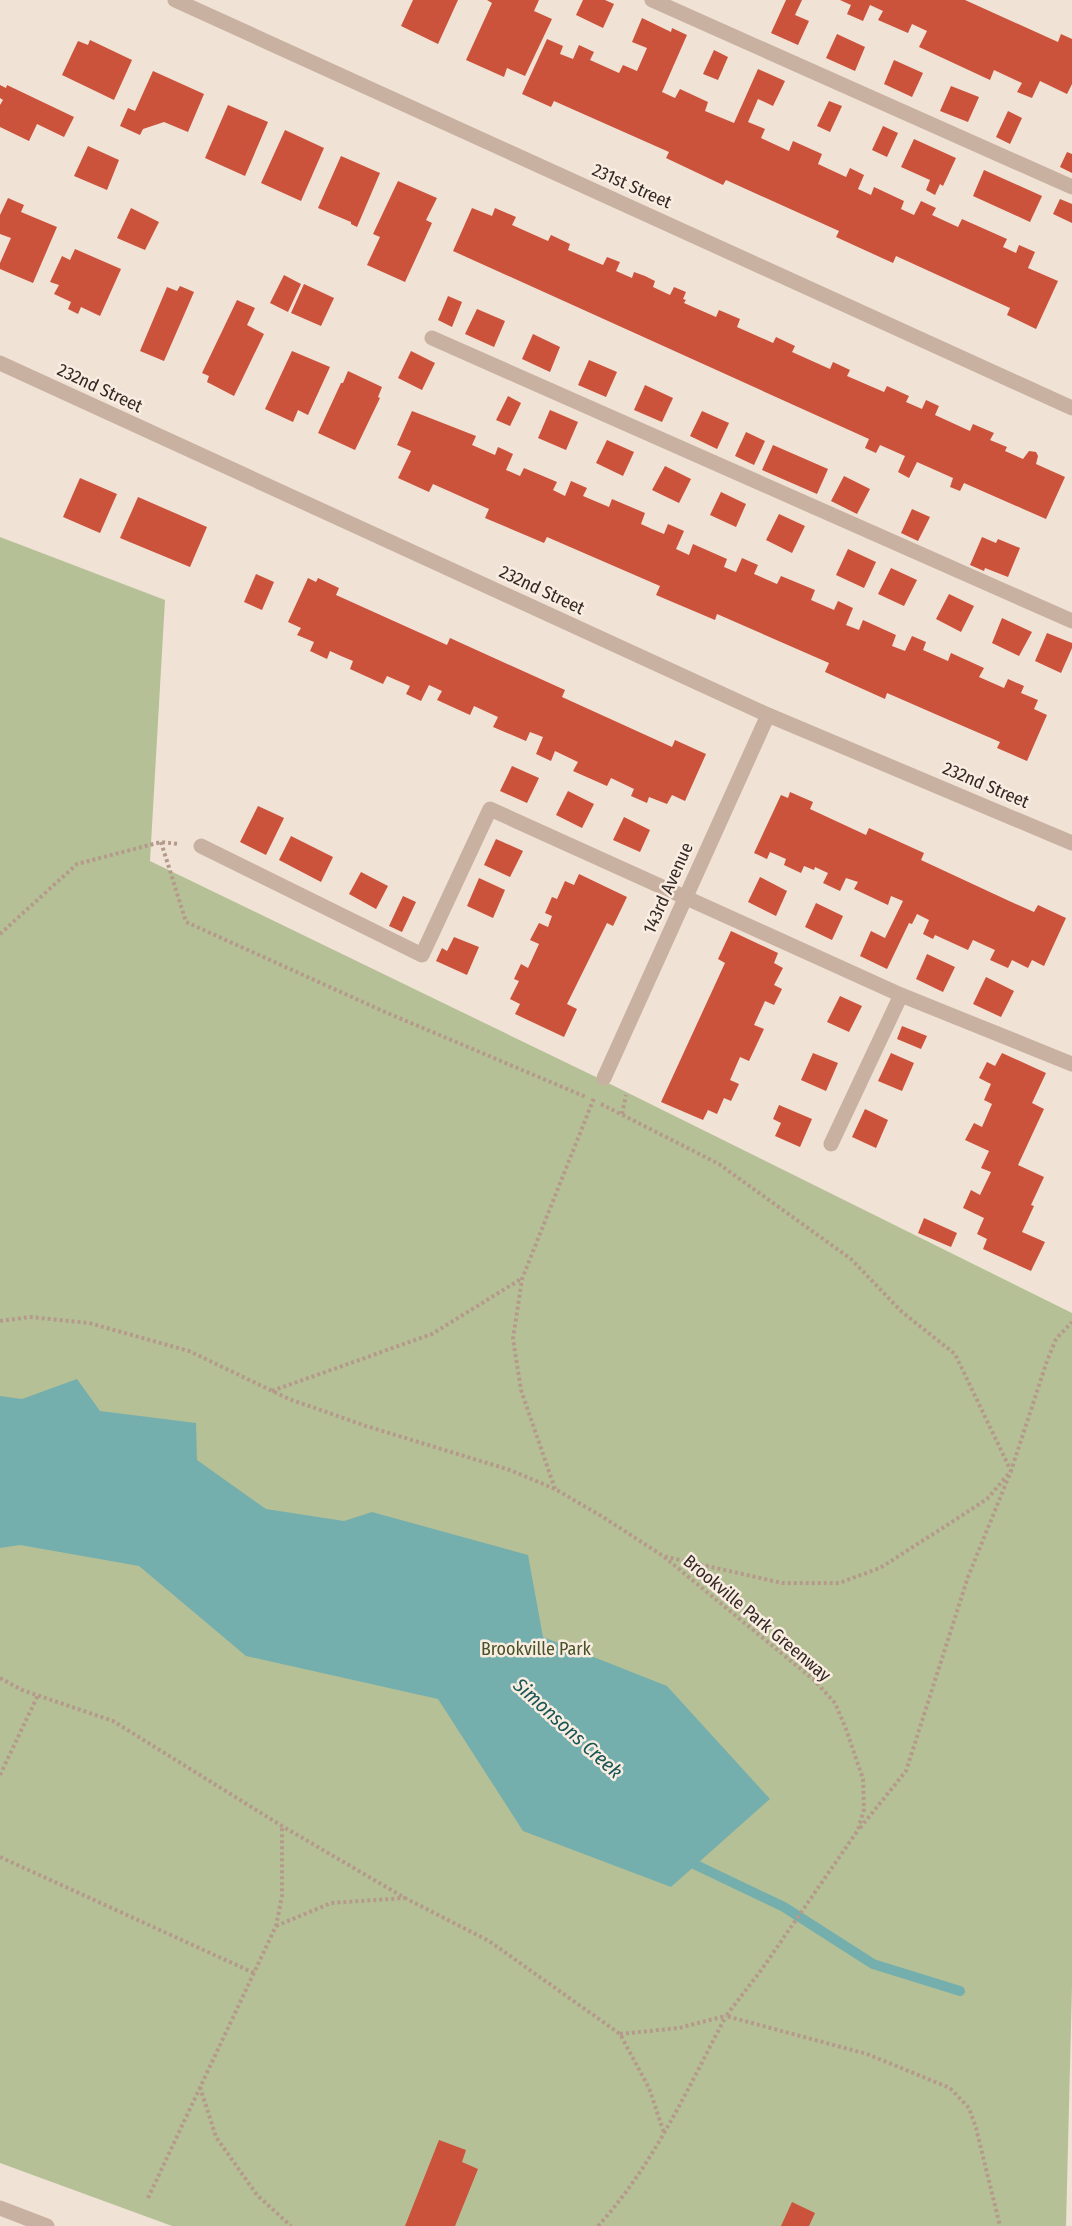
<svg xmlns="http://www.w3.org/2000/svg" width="1072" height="2226" font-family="'Fira Sans Condensed',sans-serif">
  <rect width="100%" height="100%" fill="#f1e2d6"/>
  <polygon fill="#b6c096" points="0,537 165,600 150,861 596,1077 1072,1313 1072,1985 1066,2226 172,2226 0,2163"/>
  <polygon fill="#74afad" points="77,1379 100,1411 196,1423 197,1460 266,1509 344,1521 372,1512 528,1555 543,1637 667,1686 770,1799 671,1887 523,1831 438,1699 246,1656 139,1566 20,1545 0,1548 0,1396 22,1399"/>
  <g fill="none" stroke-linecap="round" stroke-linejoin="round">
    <polyline stroke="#74afad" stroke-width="10" points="685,1855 696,1865 784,1907 873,1964 960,1991"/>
  </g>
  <g fill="#cb523b">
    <polygon points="413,0 458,0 438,44 401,26"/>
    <polygon points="487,0 539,0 534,11 552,19 525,76 507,68 504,77 466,60 492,3"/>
    <polygon points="583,0 605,0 614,4 603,28 576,15"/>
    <polygon points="786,0 802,0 795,15 809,21 798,45 771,33"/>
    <polygon points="840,0 965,0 1058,42 1061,34 1072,39 1072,84 1067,94 1040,81 1032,98 1017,92 1022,83 994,70 990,80 919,47 927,31 912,24 908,33 878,20 883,11 870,5 863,21 847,14 851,5"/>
    <polygon points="642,18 671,32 672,28 687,35 662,92 675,98 680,89 708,102 705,111 734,123 758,69 785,81 773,106 758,99 748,122 765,129 761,138 789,151 793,141 822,154 818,164 846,177 850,168 864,175 858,189 871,195 874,187 904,201 901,209 914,215 921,201 936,208 932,215 958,227 962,219 1007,239 1003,247 1016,253 1019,245 1035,252 1028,268 1058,281 1036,329 1007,315 1010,308 896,256 893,263 836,237 839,231 726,180 723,185 666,158 669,152 554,101 551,107 522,94 547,39 563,46 560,54 573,59 579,45 594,52 590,60 619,73 623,65 637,71 647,48 632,42"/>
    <polygon points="837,34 865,47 855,71 826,58"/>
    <polygon points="90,40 132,60 114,100 62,75 78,41 88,45"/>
    <polygon points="714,50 728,57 718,80 703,74"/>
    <polygon points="894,60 923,73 912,97 884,84"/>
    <polygon points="153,71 204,94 188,132 164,122 143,129 140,135 120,126 128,108 135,111"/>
    <polygon points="0,85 6,88 7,85 74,117 64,137 37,124 29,141 0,127 0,105 3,100 0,98"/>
    <polygon points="951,86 979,97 968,122 940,111"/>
    <polygon points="829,101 842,106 830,132 817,126"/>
    <polygon points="228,105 268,122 245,176 205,158"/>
    <polygon points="1008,111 1022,118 1010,144 996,137"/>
    <polygon points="883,126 898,133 887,157 872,150"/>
    <polygon points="285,130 324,148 301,201 261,183"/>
    <polygon points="914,139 956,158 943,186 940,184 935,195 926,190 930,180 901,167"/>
    <polygon points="88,146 119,160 107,190 74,176"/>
    <polygon points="1067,152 1072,154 1072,173 1060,167"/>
    <polygon points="341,156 380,173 357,227 351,224 351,222 318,208"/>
    <polygon points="984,170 1042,196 1030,222 973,196"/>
    <polygon points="398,181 437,198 426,220 432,223 405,282 367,265 380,237 373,234"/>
    <polygon points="8,198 24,205 21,212 57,227 33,283 0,269 0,263 11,238 0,234 0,215"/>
    <polygon points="1060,199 1072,204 1072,223 1053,214"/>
    <polygon points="131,208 159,222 145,250 117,238"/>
    <polygon points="472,208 492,216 495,208 516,217 512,225 548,241 551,235 570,244 568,250 603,265 607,257 620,262 616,271 632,278 634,272 645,276 655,281 653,287 670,295 674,287 686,292 683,299 686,300 684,303 716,317 719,310 740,319 737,327 773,343 776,337 795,346 792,352 830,369 833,362 850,370 847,376 884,392 887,386 909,396 906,402 922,409 926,400 939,406 935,415 970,431 973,424 994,433 990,440 1007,447 1005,451 1023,459 1029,451 1036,452 1038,456 1036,464 1065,477 1046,519 964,483 960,491 950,487 953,478 917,462 909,478 898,472 905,456 880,445 876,453 865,448 869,439 453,251"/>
    <polygon points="75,249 121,269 100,316 81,307 78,314 68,309 71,302 54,294 59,285 50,282 62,256 70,260"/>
    <polygon points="284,275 301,284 288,312 270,303"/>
    <polygon points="304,284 334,298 321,326 291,313"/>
    <polygon points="180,286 194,292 164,361 140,351 167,287 177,291"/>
    <polygon points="448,296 462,302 452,327 438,320"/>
    <polygon points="237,300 255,308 247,325 264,334 234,396 207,382 209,376 202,373"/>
    <polygon points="477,309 505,321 494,347 465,334"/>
    <polygon points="533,334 560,347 550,372 522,359"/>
    <polygon points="292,351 330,367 308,415 298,410 293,422 265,409"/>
    <polygon points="411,351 435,363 422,390 398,378"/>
    <polygon points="589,360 617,372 606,397 578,385"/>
    <polygon points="348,371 382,387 378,397 380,398 355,450 318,433 341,383 343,383"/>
    <polygon points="645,385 673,398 662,422 634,410"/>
    <polygon points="508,396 521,403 510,426 496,420"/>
    <polygon points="550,410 578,422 566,450 538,438"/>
    <polygon points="412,411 476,436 472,445 495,455 498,447 513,454 506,470 520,476 524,468 557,482 553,490 565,496 571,481 587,488 583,496 609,507 612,499 645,513 641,524 652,529 664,534 668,524 684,531 676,549 689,555 693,544 727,559 724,567 736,572 742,558 758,565 754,574 777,584 781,576 815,590 811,600 834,610 838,601 853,608 846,625 859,630 863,620 896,635 892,646 905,651 912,636 926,642 923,650 948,661 951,653 984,668 979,677 1004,688 1008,679 1024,686 1021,693 1038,700 1034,709 1047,715 1027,761 997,748 1000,742 942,717 887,693 885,699 825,672 829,663 717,614 715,620 656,595 660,586 547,537 544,543 485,518 489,509 433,484 429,492 398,478 411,451 397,445"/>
    <polygon points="702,411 729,423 717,449 690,436"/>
    <polygon points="746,432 765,441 754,465 735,456"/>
    <polygon points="607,440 634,452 623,476 596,463"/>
    <polygon points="773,445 828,469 817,494 762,470"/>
    <polygon points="665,466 691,479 679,503 652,490"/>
    <polygon points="844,476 870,489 857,514 831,501"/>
    <polygon points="80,478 117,494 100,533 63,517"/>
    <polygon points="721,492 746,504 736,527 710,515"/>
    <polygon points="138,497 207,527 190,567 120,538"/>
    <polygon points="912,509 930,517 918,541 901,533"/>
    <polygon points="779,514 805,526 792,553 766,540"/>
    <polygon points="982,537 996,543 998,539 1020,548 1008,577 985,568 984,571 970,565"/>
    <polygon points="848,549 876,562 864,588 836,575"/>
    <polygon points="891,568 917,580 904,606 878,594"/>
    <polygon points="256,574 274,582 262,610 244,602"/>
    <polygon points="308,578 316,582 318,578 339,588 336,595 447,645 450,638 565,690 562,697 672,747 675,740 706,754 685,801 672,795 667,804 649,797 647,803 631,796 634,789 611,778 607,786 573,771 578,762 555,751 551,761 536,754 543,737 530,732 526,741 493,727 498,717 474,706 470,715 437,700 442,691 429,685 421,701 406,694 410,686 387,676 383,684 350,669 353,661 341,656 330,651 327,659 310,651 314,642 297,635 301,628 288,622"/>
    <polygon points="949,594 974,606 961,632 936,619"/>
    <polygon points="1002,618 1032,632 1019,656 992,643"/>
    <polygon points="1047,633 1072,643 1072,648 1061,673 1035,661"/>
    <polygon points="512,766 539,778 527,803 500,791"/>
    <polygon points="568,791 594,804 582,828 556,815"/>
    <polygon points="790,792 813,802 810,809 866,835 869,828 924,853 921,860 1007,900 1034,912 1038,905 1066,918 1044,966 1032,960 1028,968 1012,960 1008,968 990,960 995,950 973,940 968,950 935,935 933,939 923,934 929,920 917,914 912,924 909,923 887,969 860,956 871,931 885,938 903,901 891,896 888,905 854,889 858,882 846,878 840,891 823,883 828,873 815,867 814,870 804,866 801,873 784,865 786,859 770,852 767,859 754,853 781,795 788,798"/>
    <polygon points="258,806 284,818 266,855 240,842"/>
    <polygon points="624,817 650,830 640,852 613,840"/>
    <polygon points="291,836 333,857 321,882 279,860"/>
    <polygon points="496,839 523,851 510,877 484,865"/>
    <polygon points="361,872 388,886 376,909 349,894"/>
    <polygon points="579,874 627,897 613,926 607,923 567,1004 577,1009 564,1037 515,1014 520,1004 510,999 519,981 514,979 521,964 528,968 539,944 530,940 539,923 548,927 552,916 545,913 552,897 557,899 565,881 574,885"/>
    <polygon points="760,877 787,891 776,916 748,902"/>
    <polygon points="479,878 505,890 493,918 467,906"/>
    <polygon points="403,896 416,902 402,932 389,926"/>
    <polygon points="816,903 843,916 832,940 805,927"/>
    <polygon points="731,931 778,953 774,963 783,968 774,985 782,989 774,1005 765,1001 754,1025 764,1029 749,1061 740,1057 730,1080 739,1084 731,1101 724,1098 717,1114 708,1110 703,1120 661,1102 725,963 718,959"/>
    <polygon points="454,937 479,947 467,975 436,961 442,948 447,951"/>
    <polygon points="927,954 955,967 943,992 916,979"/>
    <polygon points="986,977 1014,991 1001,1017 973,1004"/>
    <polygon points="840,996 862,1006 849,1032 827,1022"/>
    <polygon points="902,1026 927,1036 921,1049 897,1039"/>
    <polygon points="813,1053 838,1063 826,1091 801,1080"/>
    <polygon points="891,1053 914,1063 902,1091 878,1081"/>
    <polygon points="1002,1053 1046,1073 1032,1103 1044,1109 1018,1165 1044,1177 1031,1205 1034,1206 1022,1232 1045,1242 1031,1271 983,1249 987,1239 977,1234 984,1218 963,1208 971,1190 980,1195 991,1172 981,1168 989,1151 965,1140 974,1123 982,1127 992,1104 984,1100 991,1084 979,1078 987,1062 995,1066"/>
    <polygon points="779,1105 812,1119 800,1147 775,1136 781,1123 773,1119"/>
    <polygon points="865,1109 888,1120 876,1148 852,1137"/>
    <polygon points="924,1218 957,1233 951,1247 918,1233"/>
    <polygon points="439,2140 466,2150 462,2162 478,2169 455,2226 405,2226"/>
    <polygon points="792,2202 815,2213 809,2226 781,2226"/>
  </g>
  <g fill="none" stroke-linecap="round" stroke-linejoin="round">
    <g stroke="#b59a8c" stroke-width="4" stroke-dasharray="3 3" stroke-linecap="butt">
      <polyline points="161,842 186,922 385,1012 586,1097"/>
      <polyline points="0,934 77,864 161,842 179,844"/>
      <polyline points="601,1104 719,1164 851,1259 902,1312 955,1354 1011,1471 987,1499 941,1529 880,1568 839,1583 782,1583 663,1556"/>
      <polyline points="622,1114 626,1095"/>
      <polyline points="0,1321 30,1317 89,1323 189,1351 289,1399 366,1426 510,1470 555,1489 603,1517 663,1556 814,1680 835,1703 846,1729 863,1779 864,1809 858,1830 762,1969 726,2016 867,2054 950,2088 969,2108 976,2128 1000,2226"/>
      <polyline points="272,1391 432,1334 521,1279"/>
      <polyline points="555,1489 521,1390 513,1339 522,1279 594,1098"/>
      <polyline points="0,1678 22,1690 113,1721 282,1826 405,1898 489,1941 620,2034 649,2088 664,2133"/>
      <polyline points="0,1775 38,1695"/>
      <polyline points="860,1828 906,1771 968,1577 1011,1471 1047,1361 1056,1339 1072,1322"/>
      <polyline points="0,1857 254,1973"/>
      <polyline points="276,1926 331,1903 405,1898"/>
      <polyline points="620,2034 679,2028 725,2016"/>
      <polyline points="200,2087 216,2137 257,2195 291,2226"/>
      <polyline points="148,2198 276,1926 282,1896 282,1826"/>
      <path d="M 598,2226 C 653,2166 688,2088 726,2016"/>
    </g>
    <g stroke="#c9b1a2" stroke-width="15">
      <polyline points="175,0 1072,408"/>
      <polyline points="652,0 1072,187"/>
      <polyline points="432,338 1072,621"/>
      <polyline points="0,363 768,715 1072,843"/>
      <polyline points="201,846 422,955 490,809 901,995 1072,1064"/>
      <polyline points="604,1078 768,715"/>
      <polyline points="831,1144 901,995"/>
      <polyline points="0,2208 47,2226"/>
    </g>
  </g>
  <g text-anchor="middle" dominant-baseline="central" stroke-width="5" stroke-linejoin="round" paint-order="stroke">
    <g font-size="18" fill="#342825" stroke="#f9ede2">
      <text transform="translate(632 186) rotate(24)">231st Street</text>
      <text transform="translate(100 388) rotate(25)">232nd Street</text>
      <text transform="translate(542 590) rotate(25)">232nd Street</text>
      <text transform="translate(986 785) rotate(23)">232nd Street</text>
      <text transform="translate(668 888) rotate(-66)">143rd Avenue</text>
      <text transform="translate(757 1618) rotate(40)">Brookville Park Greenway</text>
    </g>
    <g font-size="18" fill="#465328" stroke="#f9ede2">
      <text x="536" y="1649">Brookville Park</text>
    </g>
    <g font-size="20" font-style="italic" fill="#195655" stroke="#f9ede2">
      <text transform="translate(568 1728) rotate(42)">Simonsons Creek</text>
    </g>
  </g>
</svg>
